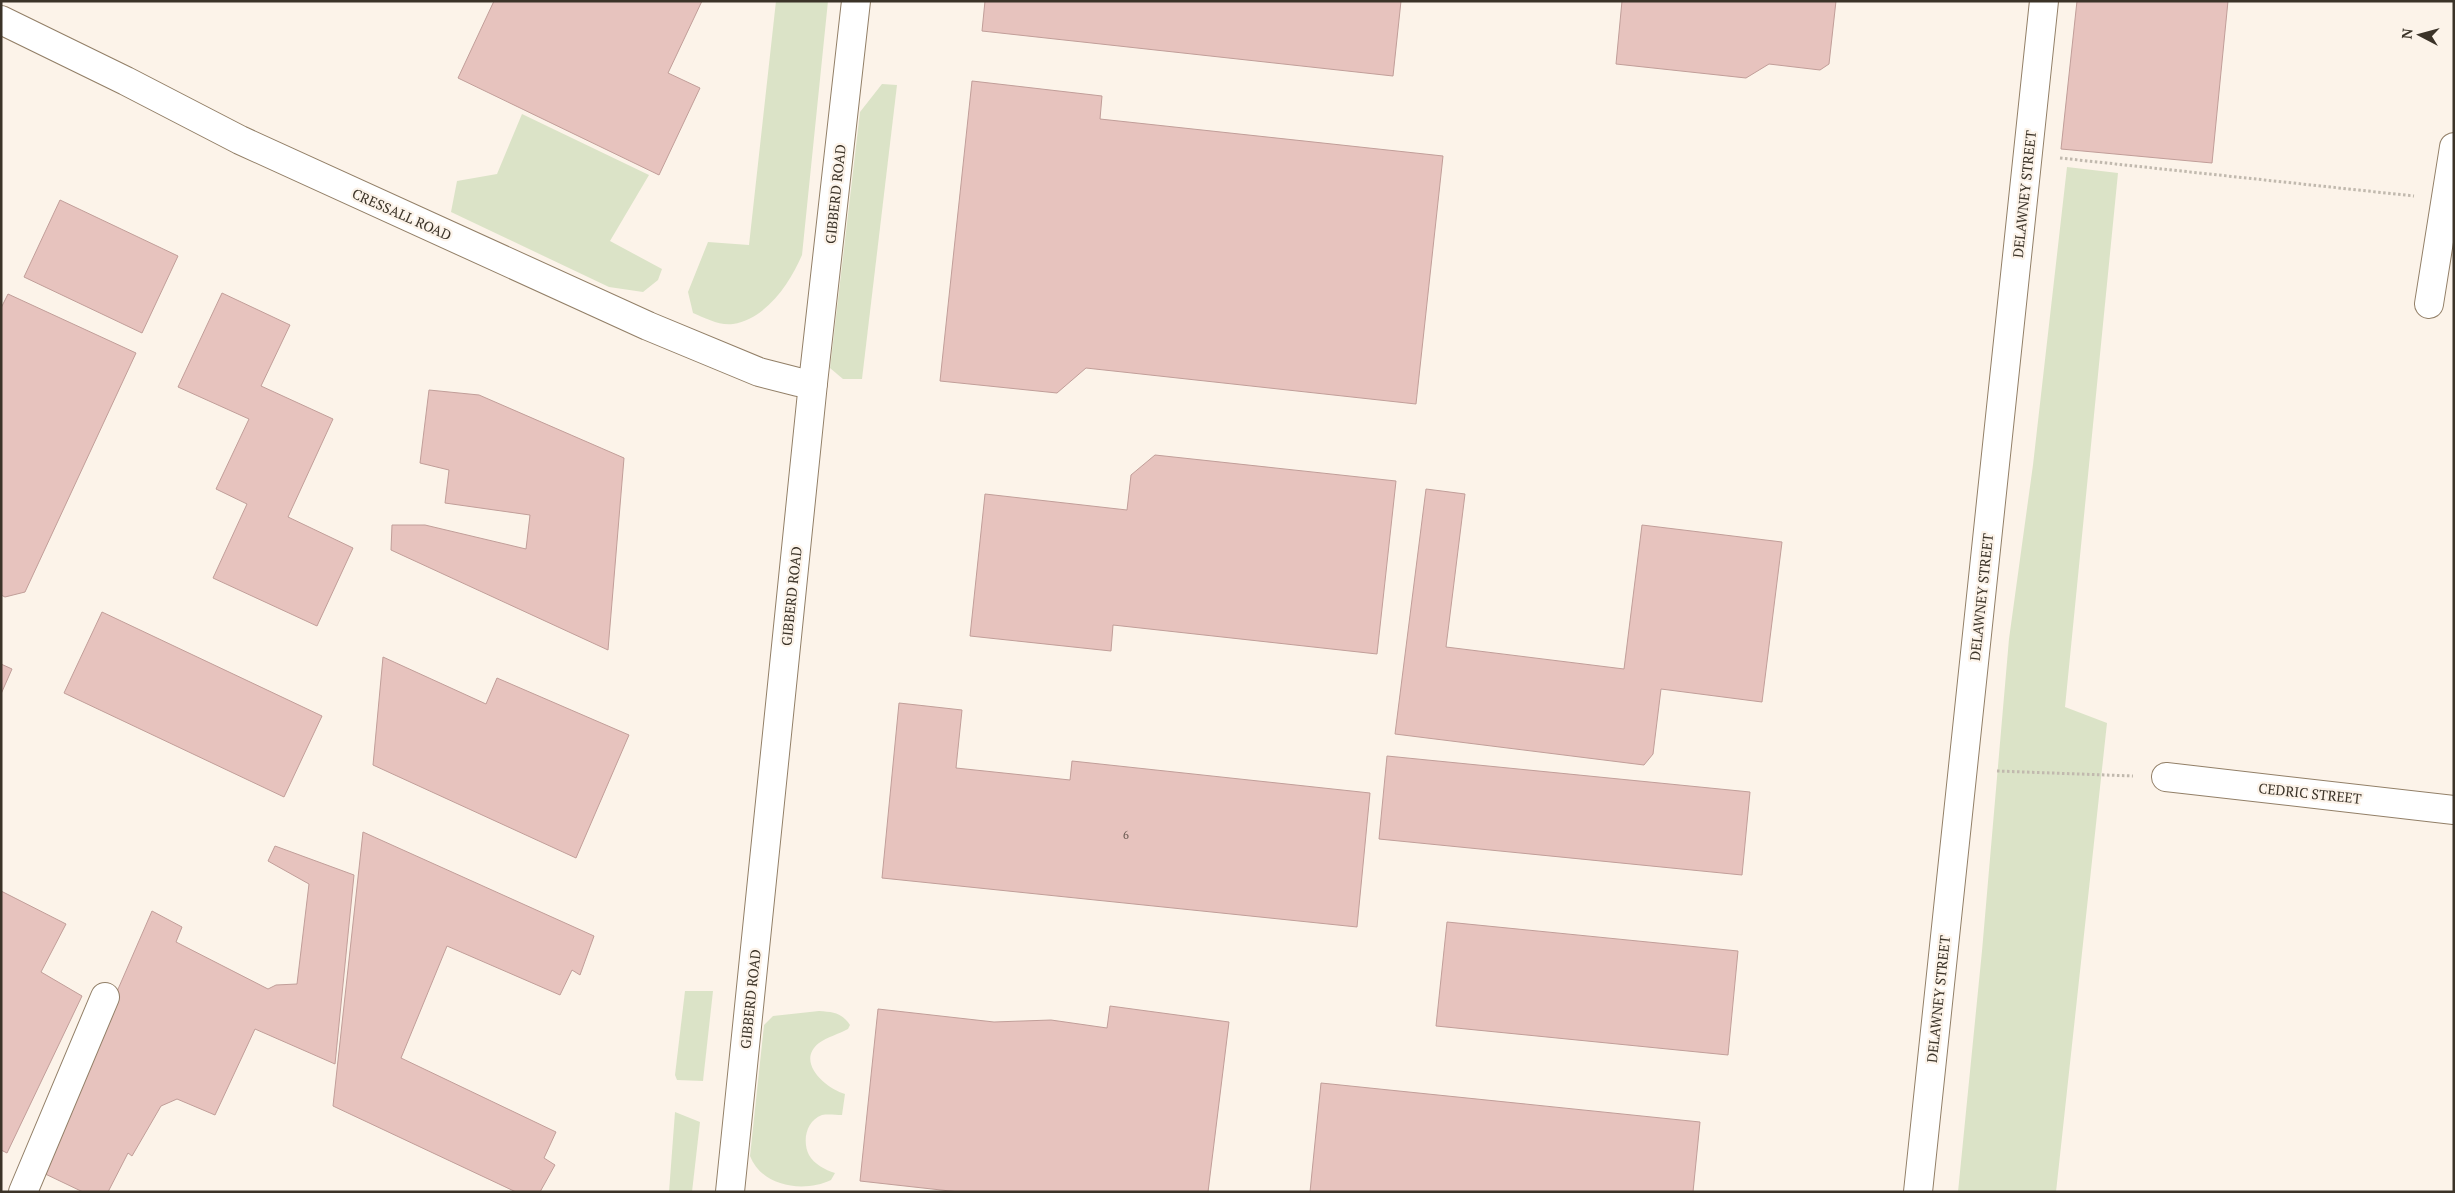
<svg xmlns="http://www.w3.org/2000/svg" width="2455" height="1193" font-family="'PT Serif',serif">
  <rect width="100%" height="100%" fill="#fcf3e9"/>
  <g fill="#dbe3c7">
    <path d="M 776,1 L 828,1 L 802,255 C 790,283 767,318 733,324 C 720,326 705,318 693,313 L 688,292 L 708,242 L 749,245 Z"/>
    <polygon points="882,84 897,85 862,379 843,379 830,368 860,112"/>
    <polygon points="522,114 649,175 610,241 662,269 658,280 643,292 609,287 451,212 457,181 497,174"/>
    <polygon points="2067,167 2118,173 2065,707 2107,723 2056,1192 1958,1192 1982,951 2009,639 2033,465"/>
    <polygon points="685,991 713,991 703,1081 677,1080 675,1075"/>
    <path d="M 819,1011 C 834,1012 842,1013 850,1025 L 848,1029 C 839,1034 827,1037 819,1043 C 795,1062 826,1089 845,1094 L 842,1115 C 836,1115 828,1114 822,1115 C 806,1121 802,1141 809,1155 C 814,1164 825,1170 835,1173 L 831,1180 C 804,1193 762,1187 750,1156 L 764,1025 L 773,1016 Z"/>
    <polygon points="675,1112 700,1122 692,1192 669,1192"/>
  </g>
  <g fill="#e7c3be" stroke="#c19e99">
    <polygon points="494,1 702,1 668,73 700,88 659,175 458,78"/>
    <polygon points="985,1 1401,1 1393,76 982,31"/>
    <polygon points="1622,1 1836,1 1829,64 1820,70 1769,64 1746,78 1616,64"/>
    <polygon points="2077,1 2228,1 2212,163 2061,149"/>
    <polygon points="972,81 1102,96 1100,119 1443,156 1416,404 1086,368 1057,393 940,381"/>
    <polygon points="60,200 178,256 142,333 24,277"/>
    <polygon points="222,293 290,325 261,386 333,419 288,517 353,548 317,626 213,578 247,504 216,489 249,419 178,387"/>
    <polygon points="8,294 136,353 25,592 5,597 1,595 1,308"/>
    <polygon points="429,390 479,395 624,458 608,650 391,550 392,525 425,525 526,549 530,515 445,503 449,470 420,463"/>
    <polygon points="1155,455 1396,481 1377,654 1113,625 1111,651 970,636 985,494 1127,510 1131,475"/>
    <polygon points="1426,489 1465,494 1446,647 1624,669 1642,525 1782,542 1762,702 1661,689 1653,754 1644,765 1395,734"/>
    <polygon points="102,612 322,716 284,797 64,693"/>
    <polygon points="383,657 486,704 497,678 629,735 576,858 373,765"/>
    <polygon points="1,664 12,669 1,694"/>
    <polygon points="899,703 962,710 956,768 1070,780 1072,761 1370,793 1357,927 882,878"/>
    <polygon points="1387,756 1750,792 1742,875 1379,839"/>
    <polygon points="363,832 594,936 580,975 572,970 560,995 447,946 401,1058 556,1132 544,1158 555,1165 540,1192 516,1192 333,1106"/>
    <polygon points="275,846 354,875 335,1064 255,1029 215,1115 177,1099 161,1106 132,1156 128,1153 108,1192 83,1192 39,1171 152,911 182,927 176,942 268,989 276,985 297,984 309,884 268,861"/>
    <polygon points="1,891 66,924 41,972 82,996 7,1153 1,1150"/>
    <polygon points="1447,922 1738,951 1728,1055 1436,1026"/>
    <polygon points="1110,1006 1229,1022 1208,1192 959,1192 860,1181 878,1009 994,1022 1051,1020 1107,1028"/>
    <polygon points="1321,1083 1700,1122 1693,1192 1310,1192"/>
  </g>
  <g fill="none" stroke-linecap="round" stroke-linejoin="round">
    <defs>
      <g id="minor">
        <polyline points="1,20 126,81 240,140 648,326 759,372 798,382 813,383"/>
        <polyline points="2429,304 2454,147"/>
        <polyline points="2166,777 2454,810"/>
        <polyline points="23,1192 105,997"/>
        <polyline points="730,1192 813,383 856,1"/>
        <polyline points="1918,1192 2044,1"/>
      </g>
    </defs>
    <use href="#minor" stroke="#927f67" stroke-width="30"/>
    <g stroke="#c1b9ae" stroke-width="3" stroke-dasharray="2.5 2.5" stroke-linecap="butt">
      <polyline points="2060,158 2414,196"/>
      <polyline points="1997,771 2133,776"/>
    </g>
    <use href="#minor" stroke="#fff" stroke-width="28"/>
  </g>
  <g text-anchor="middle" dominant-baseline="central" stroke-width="4.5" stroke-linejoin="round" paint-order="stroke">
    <g font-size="11" fill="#66574e">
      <text x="1126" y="835">6</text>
    </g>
    <g font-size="14" fill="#3b3328" stroke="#fcf3e9">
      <text transform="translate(835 194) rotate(-84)">GIBBERD ROAD</text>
      <text transform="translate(2024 194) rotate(-84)">DELAWNEY STREET</text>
      <text transform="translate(402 214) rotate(24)">CRESSALL ROAD</text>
      <text transform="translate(791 596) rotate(-84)">GIBBERD ROAD</text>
      <text transform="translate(1981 597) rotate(-84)">DELAWNEY STREET</text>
      <text transform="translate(2310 793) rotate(6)">CEDRIC STREET</text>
      <text transform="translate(750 999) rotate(-84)">GIBBERD ROAD</text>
      <text transform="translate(1938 999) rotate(-84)">DELAWNEY STREET</text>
    </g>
  </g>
  <rect width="2455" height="1193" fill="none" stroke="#3b3328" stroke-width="5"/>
  <g transform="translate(2420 35) rotate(276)" stroke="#fcf3e9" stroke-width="4" paint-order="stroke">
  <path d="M0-4L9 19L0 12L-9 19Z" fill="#3b3328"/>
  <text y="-8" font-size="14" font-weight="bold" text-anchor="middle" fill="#3b3328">N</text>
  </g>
</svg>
